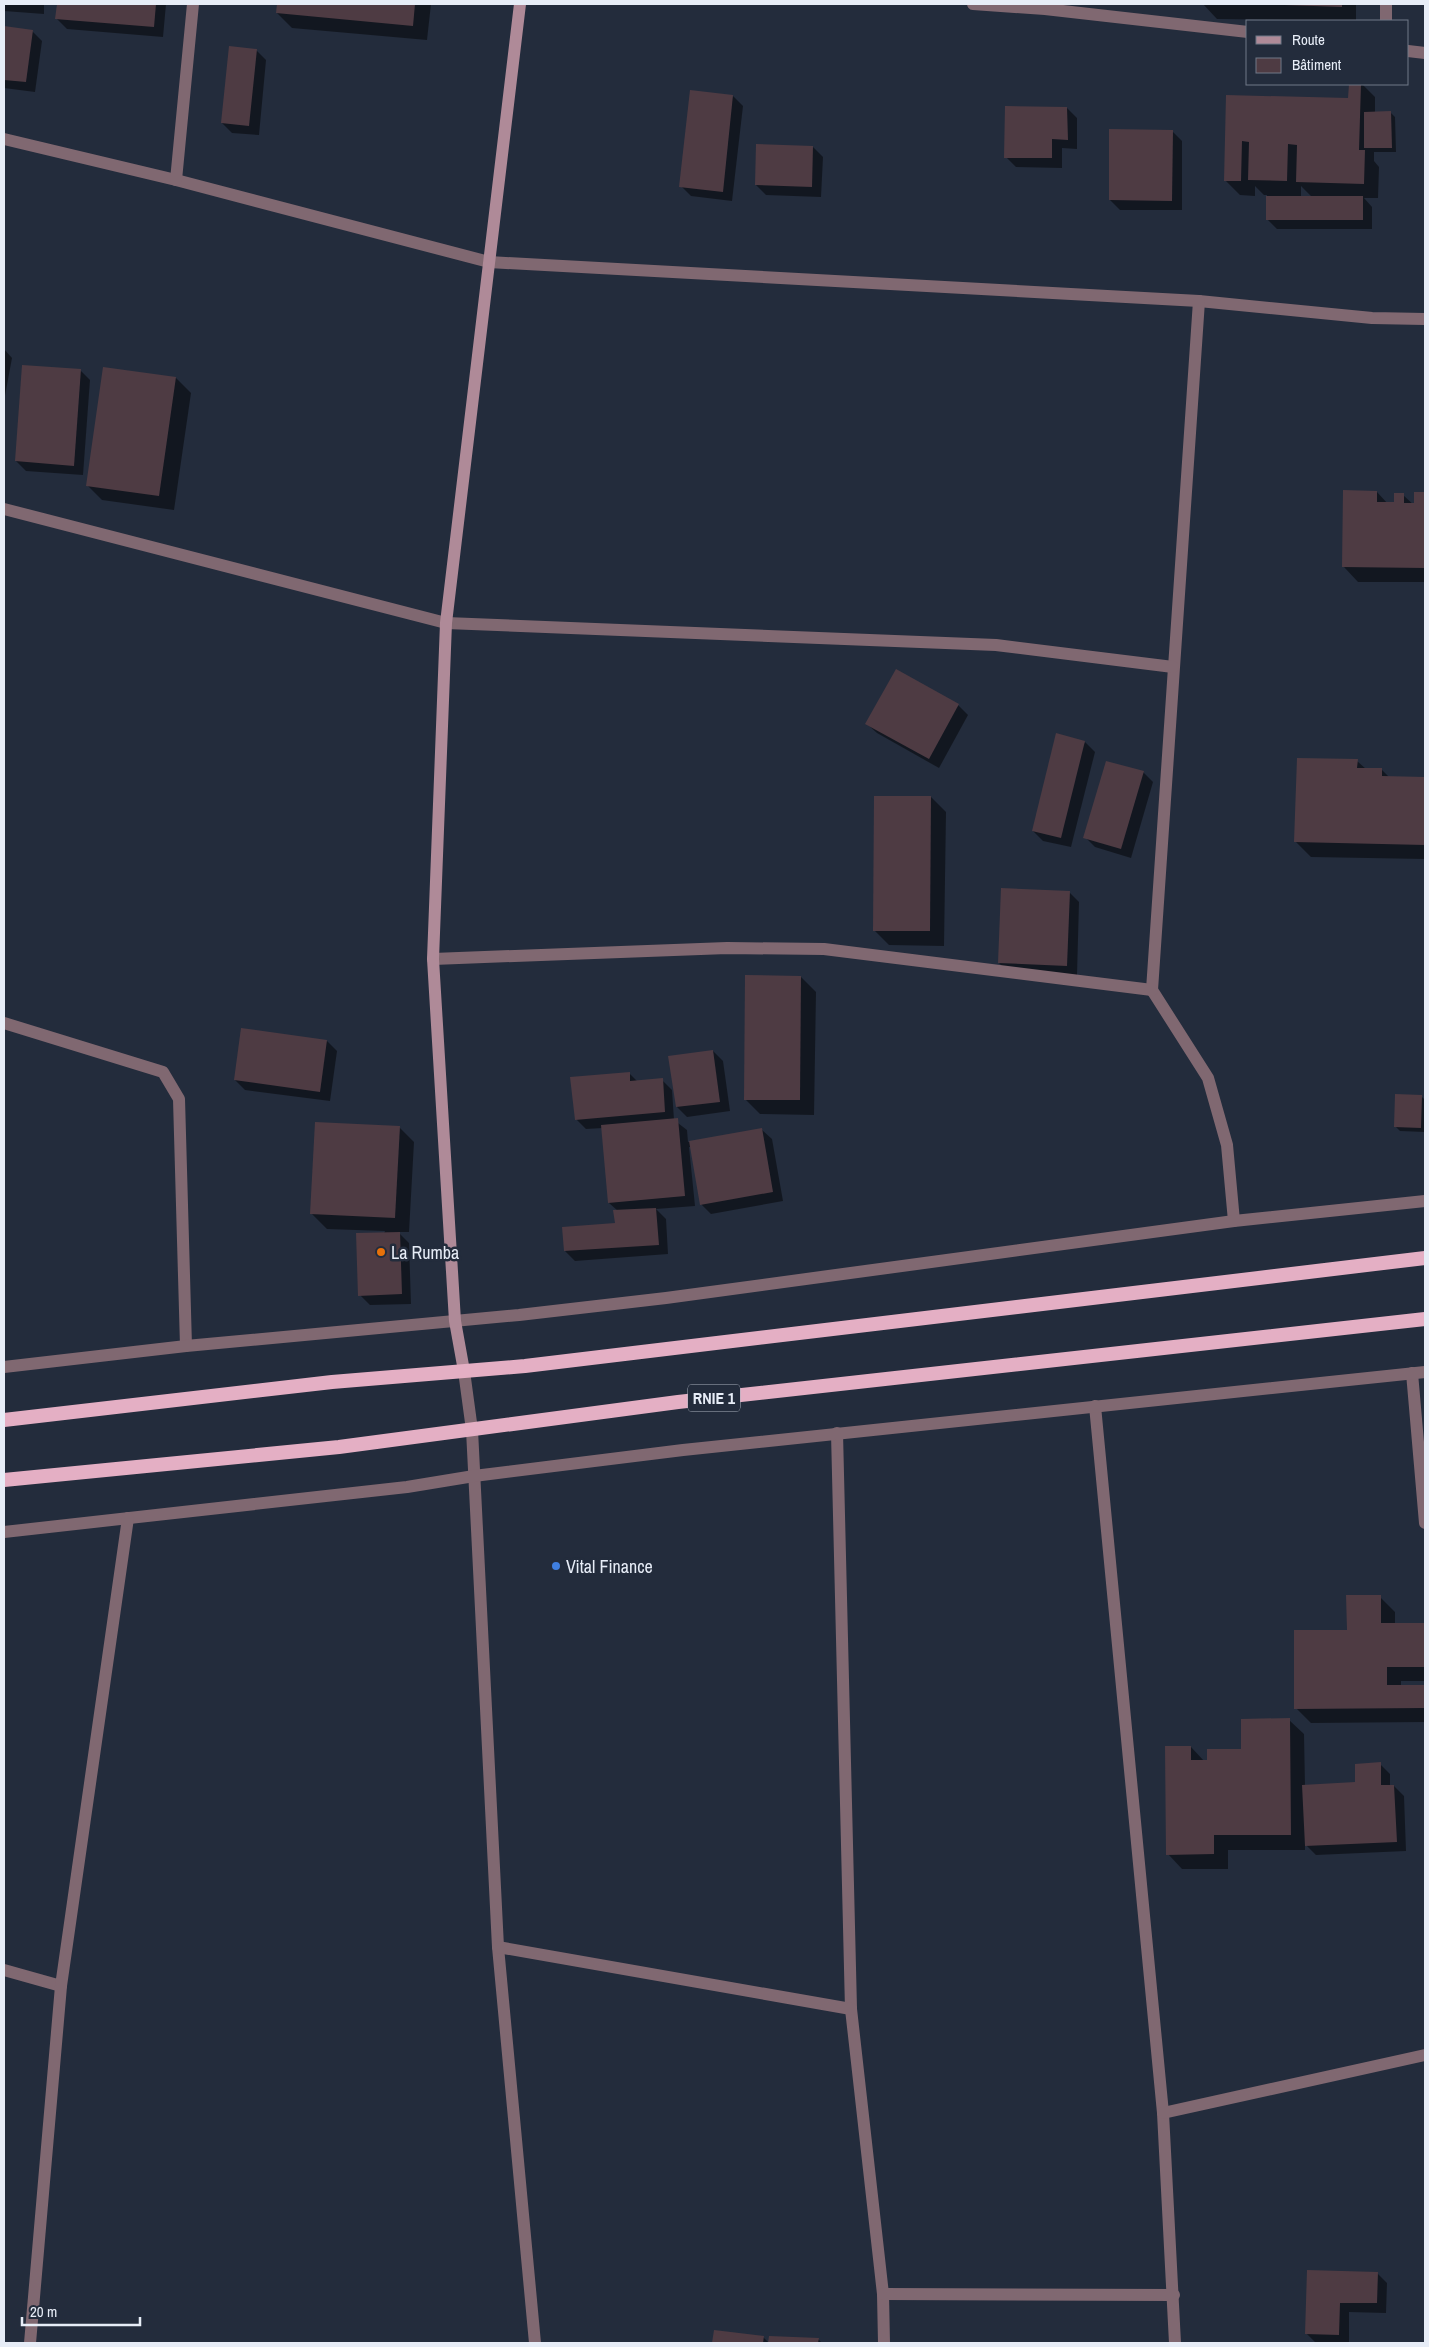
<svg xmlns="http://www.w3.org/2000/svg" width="1429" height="2347" font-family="'Archivo Narrow',sans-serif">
  <rect width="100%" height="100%" fill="#232c3c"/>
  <g fill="#0007" fill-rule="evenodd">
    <polygon points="4,4 44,4 44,14 4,11"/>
    <polygon points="58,4 166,4 163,37 67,29 57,19"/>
    <polygon points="278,4 431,4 427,40 292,28 277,13"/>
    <polygon points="1203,4 1356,4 1356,21 1217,19"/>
    <polygon points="4,28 32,31 42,41 35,92 4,88"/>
    <polygon points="256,50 266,60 259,135 232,133 222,123"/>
    <path d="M 1350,84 L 1362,84 L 1375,97 L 1375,113 L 1390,112 L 1395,117 L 1396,152 L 1374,152 L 1374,161 L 1379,167 L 1378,198 L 1364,198 L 1372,207 L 1372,229 L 1277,229 L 1267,219 L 1267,195 L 1264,195 L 1255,186 L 1255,196 L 1240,195 L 1225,180 L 1227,96 L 1349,99 ZM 1301,186 L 1312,197 L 1301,197 Z"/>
    <polygon points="733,96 743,106 732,201 691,196 681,186"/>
    <polygon points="1067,108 1077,118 1077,149 1062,148 1062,168 1016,167 1006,157"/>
    <polygon points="1172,131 1182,141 1182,210 1120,210 1110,200"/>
    <polygon points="813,147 823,157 821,197 766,195 756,185"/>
    <polygon points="4,349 12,358 4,401"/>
    <polygon points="104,368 176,378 191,393 174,510 102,500 87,485"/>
    <polygon points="80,370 90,380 83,475 26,471 16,461"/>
    <polygon points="1377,492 1388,504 1395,504 1403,495 1415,506 1415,493 1425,493 1425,582 1358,582 1344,567"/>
    <polygon points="958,705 968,715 939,768 877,733 867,724"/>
    <polygon points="1085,742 1095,752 1071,847 1043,841 1033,831"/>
    <polygon points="1357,761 1366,769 1382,770 1390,778 1425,779 1425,859 1311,857 1296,842"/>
    <polygon points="1143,772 1153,782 1131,858 1095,847 1085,837"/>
    <polygon points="931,797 946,812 944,946 889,945 874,930"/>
    <polygon points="1069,892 1079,902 1077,975 1009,973 999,963"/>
    <polygon points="801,977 816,992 814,1115 760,1114 745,1099"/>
    <polygon points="327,1041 337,1051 330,1101 245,1090 235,1080"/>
    <polygon points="713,1051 723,1061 730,1111 687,1117 677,1107"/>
    <polygon points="629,1073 638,1082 662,1080 672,1090 674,1120 687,1130 688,1142 762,1130 772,1139 783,1201 711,1214 701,1204 691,1147 689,1147 695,1206 656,1209 666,1219 668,1254 575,1261 565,1251 616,1224 618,1211 609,1203 603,1128 586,1129 576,1119"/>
    <polygon points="1421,1096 1425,1100 1425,1132 1400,1131 1395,1126"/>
    <polygon points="399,1127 414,1142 409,1232 398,1232 409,1243 411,1304 370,1305 360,1295 385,1231 327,1229 312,1214"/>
    <polygon points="1380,1597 1395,1612 1395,1624 1425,1624 1425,1681 1401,1681 1401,1686 1425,1686 1425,1722 1311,1723 1296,1708 1348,1631"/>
    <polygon points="1289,1720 1304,1734 1305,1786 1357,1784 1380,1764 1390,1774 1390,1786 1394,1786 1404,1796 1406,1851 1316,1855 1305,1844 1305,1850 1228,1850 1228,1869 1182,1869 1168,1854 1191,1747 1205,1762 1243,1751"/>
    <polygon points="1308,2271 1377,2273 1387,2283 1386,2313 1349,2312 1349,2343 1316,2343 1306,2333"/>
    <polygon points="715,2331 763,2337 769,2343 713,2343"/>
    <polygon points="770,2337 818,2339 822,2343 770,2343"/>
  </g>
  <g fill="#4e3b43">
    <polygon points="57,4 156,4 154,27 55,19"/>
    <polygon points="277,4 415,4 413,26 276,13"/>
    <polygon points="1254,4 1342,4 1342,7"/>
    <polygon points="4,26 33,30 26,82 4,80"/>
    <polygon points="229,46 257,49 249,126 221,123"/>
    <polygon points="1349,84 1361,84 1359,150 1365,150 1364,184 1296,182 1297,145 1288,144 1287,181 1248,180 1249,142 1242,141 1241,181 1224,181 1226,95 1348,98"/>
    <polygon points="690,90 733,95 723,192 679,187"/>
    <polygon points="1005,106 1067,107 1068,140 1052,139 1052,158 1004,158"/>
    <polygon points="1391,111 1392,148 1364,148 1364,112"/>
    <polygon points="1109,129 1173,130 1172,201 1109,200"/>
    <polygon points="756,144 813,146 812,187 755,185"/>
    <rect x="1266" y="196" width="97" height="24"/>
    <polygon points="22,365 81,369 74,466 15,461"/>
    <polygon points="103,367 176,377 159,496 86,486"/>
    <polygon points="1343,490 1377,491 1377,502 1394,502 1394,493 1404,493 1404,503 1414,503 1414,492 1425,492 1425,568 1342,567"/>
    <polygon points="896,669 959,704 929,759 865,724"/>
    <polygon points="1056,733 1085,741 1061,838 1032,831"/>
    <polygon points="1297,758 1358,759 1357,768 1382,768 1382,776 1425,777 1425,845 1294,842"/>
    <polygon points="1106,761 1144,771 1121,849 1083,838"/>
    <polygon points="874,796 931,796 930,931 873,931"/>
    <polygon points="1001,888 1070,891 1067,966 998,963"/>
    <polygon points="745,975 801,976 800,1100 744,1100"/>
    <polygon points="241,1028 327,1040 320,1092 234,1080"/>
    <polygon points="713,1050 720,1102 676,1107 668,1056"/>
    <polygon points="630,1072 630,1081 663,1078 665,1112 575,1120 570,1077"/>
    <polygon points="1395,1094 1422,1095 1421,1128 1394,1127"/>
    <polygon points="678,1118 685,1196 608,1203 601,1125"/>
    <polygon points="315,1122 400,1126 395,1218 310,1214"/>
    <polygon points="762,1128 773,1192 700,1205 689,1141"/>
    <polygon points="656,1208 659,1245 564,1251 562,1227 615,1223 613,1210"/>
    <polygon points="400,1232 402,1294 358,1296 356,1233"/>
    <polygon points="1346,1595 1381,1595 1381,1623 1425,1623 1425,1667 1387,1667 1387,1685 1425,1685 1425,1708 1294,1709 1294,1630 1347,1630"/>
    <polygon points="1290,1718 1291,1835 1214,1835 1214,1854 1166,1855 1165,1746 1191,1746 1191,1760 1207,1760 1207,1749 1241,1749 1241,1719"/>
    <polygon points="1381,1762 1381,1785 1394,1785 1397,1842 1305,1846 1302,1785 1355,1782 1355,1764"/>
    <polygon points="1307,2270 1378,2272 1377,2303 1340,2303 1339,2335 1305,2334"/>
    <polygon points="714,2330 764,2336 763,2343 712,2343"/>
    <polygon points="769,2336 819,2338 818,2343 768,2343"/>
  </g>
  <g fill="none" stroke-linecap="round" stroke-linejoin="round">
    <g stroke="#806871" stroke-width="12">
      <polyline points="973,4 1045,9 1248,32"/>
      <polyline points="1386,4 1386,21"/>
      <polyline points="1408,51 1425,53"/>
      <polyline points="4,139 176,180 489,262 1199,301 1372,318 1425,319"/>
      <polyline points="176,180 193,4"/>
      <polyline points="1199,301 1152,990 1208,1078 1227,1145 1234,1221"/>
      <polyline points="4,509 446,623 996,645 1173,667"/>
      <polyline points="433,959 727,948 824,949 1152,990"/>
      <polyline points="4,1023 163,1072 179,1099 186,1346"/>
      <polyline points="4,1367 186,1346 519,1315 666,1298 1234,1221 1425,1201"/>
      <polyline points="1412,1373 1425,1523"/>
      <polyline points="1095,1406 1163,2113 1175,2343"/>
      <polyline points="472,1430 498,1947 535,2343"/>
      <polyline points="837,1433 851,2009 883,2294 884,2343"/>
      <polyline points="4,1532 407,1487 474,1476 683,1450 1425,1372"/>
      <polyline points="498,1947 851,2009"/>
      <polyline points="4,1970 61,1986"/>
      <polyline points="1163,2113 1425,2055"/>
      <polyline points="883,2294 1174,2295"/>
      <polyline points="30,2343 61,1986 128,1518"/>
    </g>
    <polyline stroke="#806871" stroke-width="12" points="464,1371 472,1430"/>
    <polyline stroke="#af8a98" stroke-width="12" points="464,1371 455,1321 433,959 446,623 520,4"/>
    <g stroke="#e4afc4" stroke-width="14">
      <polyline points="4,1420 332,1382 525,1366 1425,1258"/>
      <polyline points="4,1480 339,1447 678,1402 1425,1319"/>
    </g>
  </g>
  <circle fill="#e8710a" stroke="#232c3c" stroke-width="2" cx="381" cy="1252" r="5"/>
  <circle fill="#3f7fe0" stroke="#232c3c" stroke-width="2" cx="556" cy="1566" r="5"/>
  <g text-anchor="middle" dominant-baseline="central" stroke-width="5" stroke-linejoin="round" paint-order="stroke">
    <rect fill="#232c3c" stroke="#acb3bf" stroke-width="1" x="688" y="1384.5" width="52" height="27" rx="4"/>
    <g font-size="16" font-weight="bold" fill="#e7edf7">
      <text x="714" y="1398">RNIE 1</text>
    </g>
    <g font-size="18" fill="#e7edf7" stroke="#232c3c" text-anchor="start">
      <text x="391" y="1252">La Rumba</text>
      <text x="566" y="1566">Vital Finance</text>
    </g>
  </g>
  <rect width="1429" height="2347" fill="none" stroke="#e7edf7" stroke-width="10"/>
  <rect x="1246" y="20" width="162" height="65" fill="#232c3c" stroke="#717987"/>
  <rect x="1256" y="36" width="25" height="8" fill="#af8a98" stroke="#717987"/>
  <text x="1292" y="45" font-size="15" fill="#e7edf7">Route</text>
  <rect x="1256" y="58" width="25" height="15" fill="#4e3b43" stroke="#717987"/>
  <text x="1292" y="70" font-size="15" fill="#e7edf7">Bâtiment</text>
  <path d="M22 2317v8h118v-8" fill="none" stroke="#e7edf7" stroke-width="2.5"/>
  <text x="30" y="2317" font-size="15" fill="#e7edf7" stroke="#232c3c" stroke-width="4" paint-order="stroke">20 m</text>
</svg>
